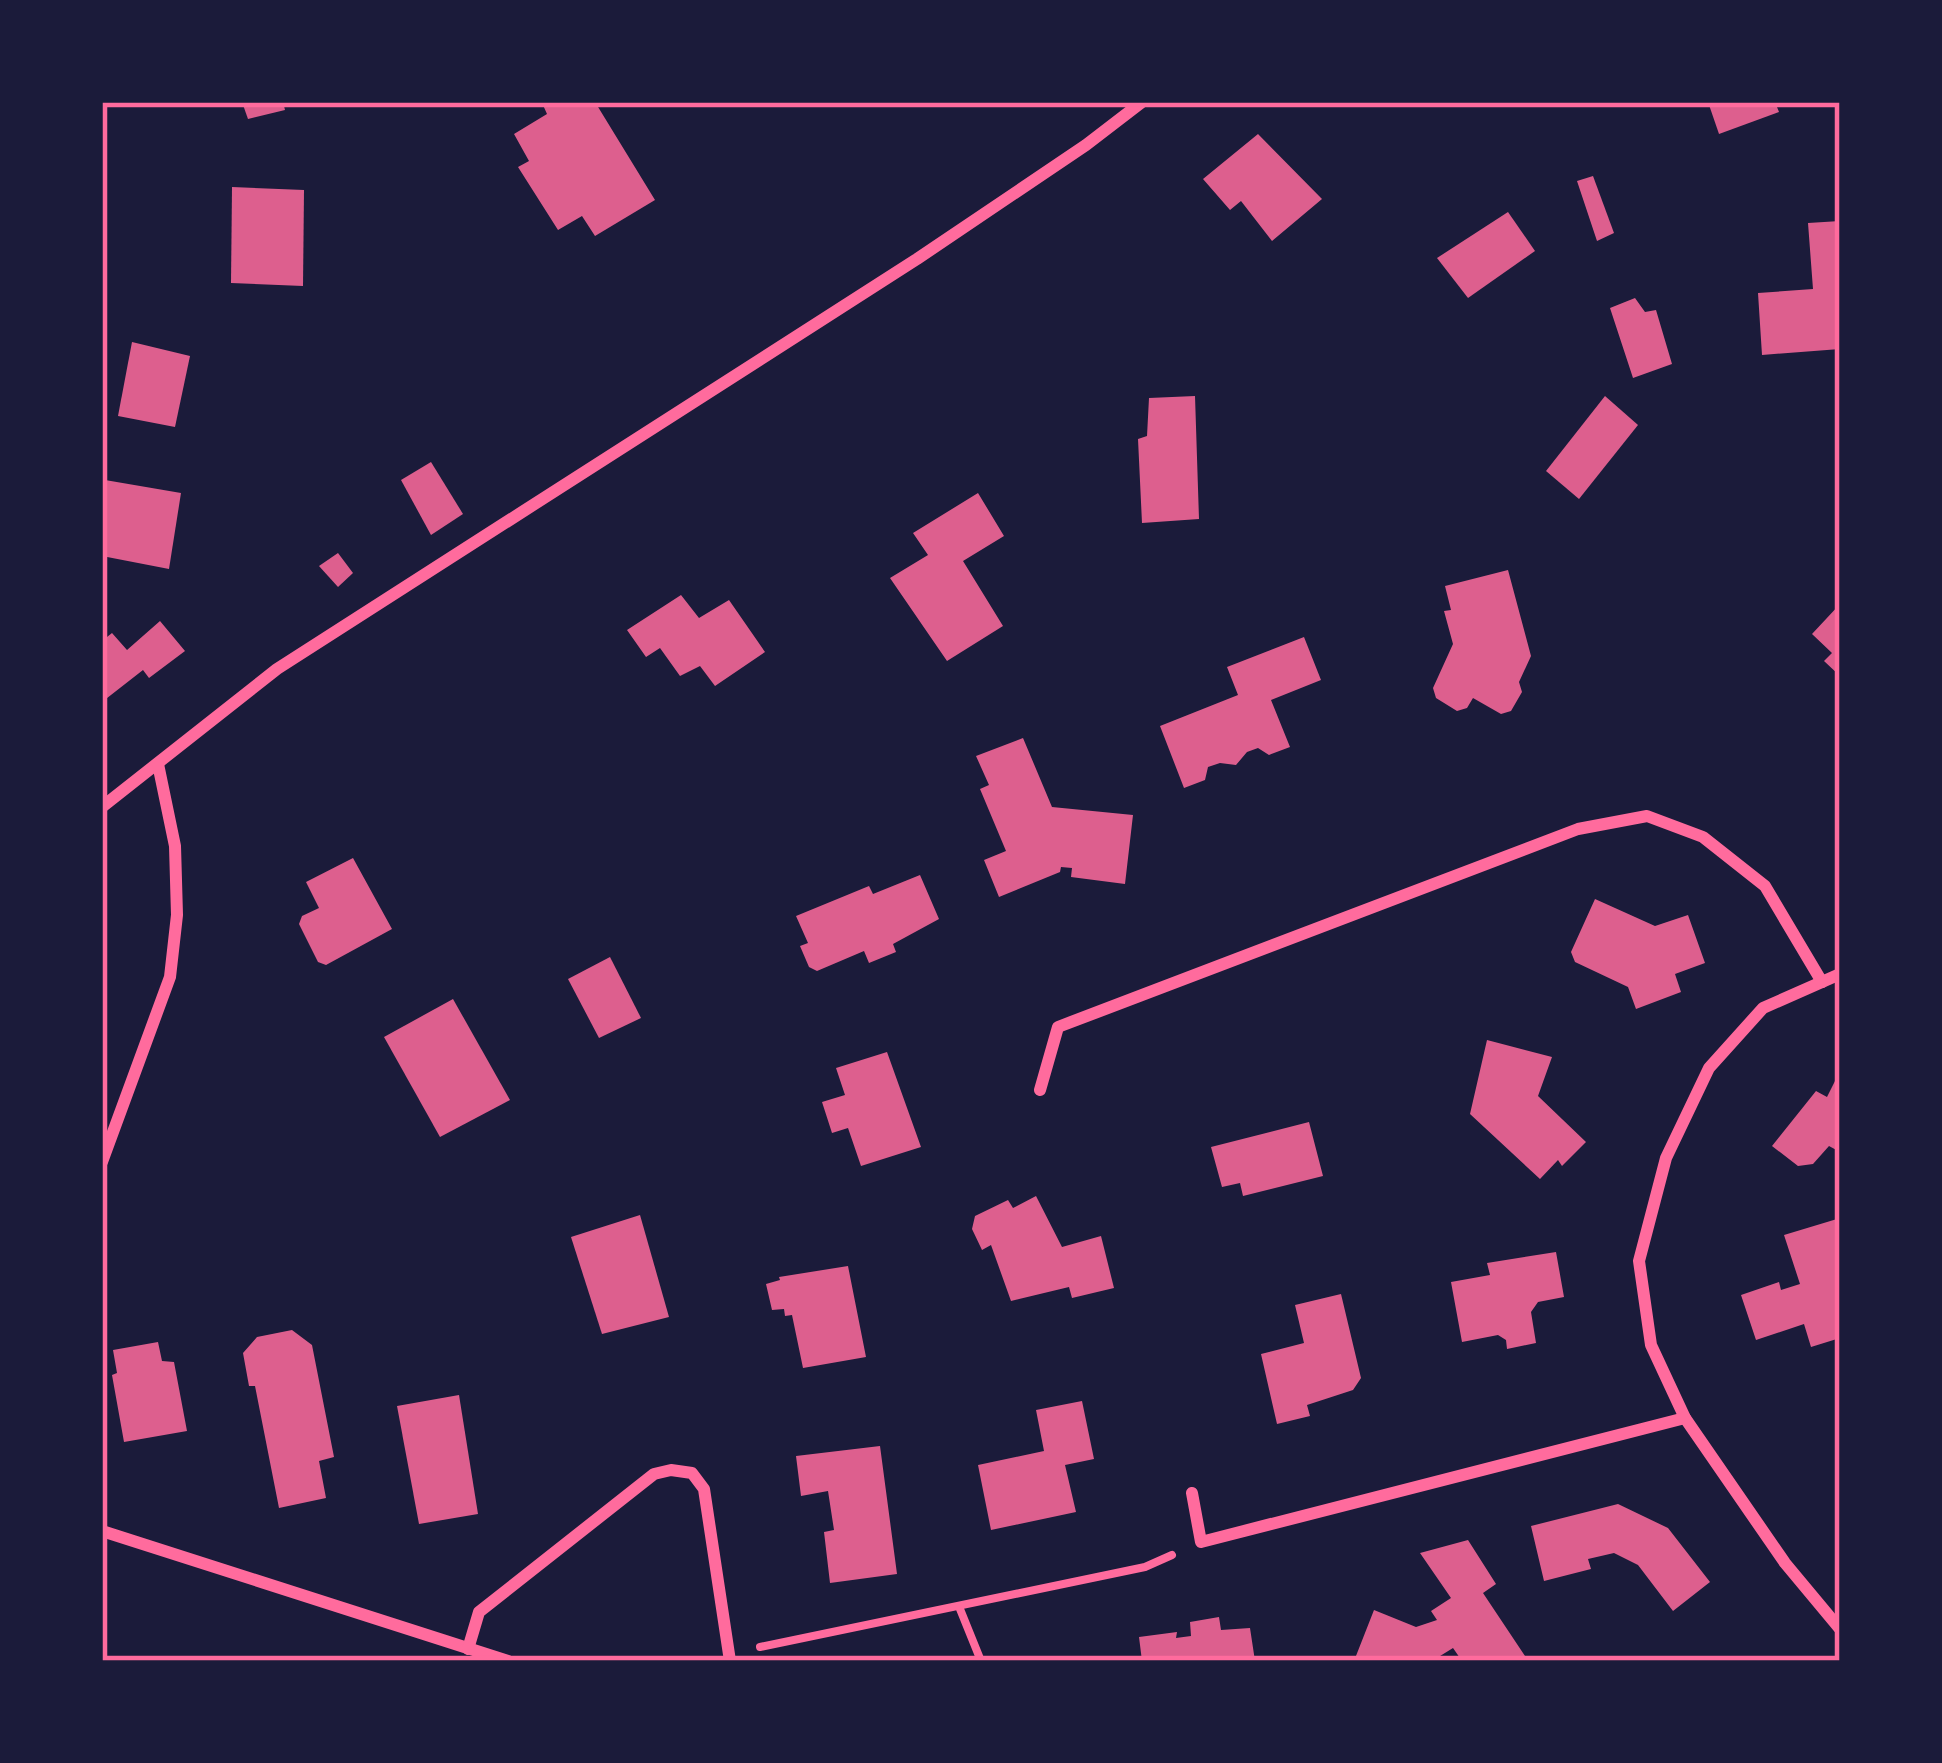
<svg xmlns="http://www.w3.org/2000/svg" width="1942" height="1763" font-family="Commissioner,sans-serif">
  <rect width="100%" height="100%" fill="#1b1b3a"/>
  <g fill="#dd5f8e">
    <polygon points="242,102 283,102 285,110 248,119"/>
    <polygon points="547,102 595,102 655,200 595,236 582,216 558,230 518,167 529,161 514,134 547,114 543,105"/>
    <polygon points="1708,102 1775,102 1779,112 1719,134"/>
    <polygon points="1258,134 1322,199 1272,241 1241,201 1230,210 1203,179"/>
    <polygon points="1593,176 1614,233 1597,241 1577,181"/>
    <polygon points="232,187 304,190 303,286 231,283"/>
    <polygon points="1508,212 1535,251 1468,298 1437,258"/>
    <polygon points="1840,221 1840,349 1762,355 1758,293 1813,289 1808,223"/>
    <polygon points="1635,298 1645,312 1656,310 1672,364 1633,378 1610,308"/>
    <polygon points="132,342 190,356 175,427 118,416"/>
    <polygon points="1195,396 1199,519 1142,523 1138,439 1147,436 1149,398"/>
    <polygon points="1605,396 1638,425 1579,499 1546,471"/>
    <polygon points="431,462 463,514 431,535 401,480"/>
    <polygon points="105,480 181,493 169,569 102,556"/>
    <polygon points="978,493 1004,536 963,561 1003,626 947,661 890,578 928,555 913,533"/>
    <polygon points="338,553 353,573 338,587 319,566"/>
    <polygon points="1508,570 1531,656 1519,682 1522,692 1511,711 1501,714 1473,698 1467,708 1457,711 1436,698 1433,688 1453,644 1444,611 1451,610 1445,586"/>
    <polygon points="681,595 699,618 729,600 765,652 715,686 700,666 680,676 660,648 646,657 627,630"/>
    <polygon points="1840,604 1840,676 1824,661 1832,653 1812,634"/>
    <polygon points="160,621 185,651 149,678 143,670 102,702 102,641 112,633 127,650"/>
    <polygon points="1304,637 1321,680 1271,700 1290,747 1269,755 1258,748 1247,752 1236,765 1220,763 1208,767 1205,780 1184,788 1160,726 1238,695 1227,667"/>
    <polygon points="1023,738 1052,807 1133,815 1125,884 1071,877 1072,868 1061,867 1060,872 999,897 984,860 1006,851 980,789 989,785 976,756"/>
    <polygon points="353,858 392,929 326,965 318,962 299,924 302,916 319,908 306,882"/>
    <polygon points="920,875 939,919 893,944 896,952 869,963 864,951 817,971 809,967 800,946 808,943 796,916 869,886 873,894"/>
    <polygon points="1595,899 1655,926 1688,915 1705,963 1675,974 1681,992 1636,1009 1628,987 1575,962 1571,952"/>
    <polygon points="610,957 641,1018 599,1038 568,979"/>
    <polygon points="453,999 510,1100 440,1137 384,1037"/>
    <polygon points="1487,1040 1552,1057 1538,1096 1586,1142 1562,1166 1558,1160 1540,1179 1470,1114"/>
    <polygon points="887,1052 921,1147 861,1166 848,1128 832,1133 822,1102 845,1095 836,1068"/>
    <polygon points="1840,1071 1840,1152 1829,1146 1813,1164 1798,1166 1772,1146 1816,1091 1827,1097"/>
    <polygon points="1309,1122 1323,1176 1243,1196 1240,1183 1222,1187 1211,1147"/>
    <polygon points="1036,1196 1062,1247 1101,1236 1114,1288 1072,1298 1069,1287 1011,1301 991,1245 982,1250 972,1229 975,1216 1008,1200 1013,1208"/>
    <polygon points="640,1215 669,1317 602,1334 571,1237"/>
    <polygon points="1837,1219 1840,1338 1811,1347 1804,1324 1756,1340 1741,1295 1779,1282 1781,1290 1800,1284 1784,1235"/>
    <polygon points="1556,1252 1564,1297 1538,1302 1531,1312 1536,1343 1507,1349 1506,1340 1498,1335 1462,1342 1451,1282 1490,1275 1487,1263"/>
    <polygon points="848,1266 866,1357 803,1368 792,1315 785,1316 784,1309 772,1310 766,1284 780,1280 779,1277"/>
    <polygon points="1341,1294 1361,1378 1353,1390 1307,1405 1310,1416 1277,1424 1261,1354 1304,1343 1295,1305"/>
    <polygon points="292,1330 312,1345 334,1457 319,1461 326,1498 279,1508 255,1386 249,1386 243,1353 257,1337"/>
    <polygon points="158,1342 162,1361 174,1362 187,1431 124,1442 112,1375 117,1373 113,1350"/>
    <polygon points="459,1395 478,1514 419,1524 397,1406"/>
    <polygon points="1082,1401 1094,1459 1065,1465 1076,1512 991,1530 978,1465 1044,1451 1036,1410"/>
    <polygon points="880,1446 897,1574 830,1583 824,1532 834,1530 828,1491 801,1496 796,1456"/>
    <polygon points="1618,1504 1668,1528 1710,1582 1673,1611 1638,1565 1614,1553 1588,1559 1591,1569 1544,1581 1531,1526"/>
    <polygon points="1468,1540 1496,1584 1483,1593 1527,1659 1462,1661 1453,1648 1432,1661 1354,1661 1374,1610 1416,1627 1437,1620 1431,1611 1451,1598 1420,1553"/>
    <polygon points="1219,1617 1221,1630 1250,1628 1255,1661 1142,1661 1139,1637 1177,1632 1176,1638 1191,1636 1190,1622"/>
  </g>
  <g fill="none" stroke-linecap="round" stroke-linejoin="round">
    <g stroke="#ff6b9d" stroke-width="8">
      <polyline points="960,1609 981,1661"/>
      <polyline points="760,1647 1145,1567 1172,1555"/>
    </g>
    <g stroke="#ff6b9d" stroke-width="12">
      <polyline points="102,807 277,669 917,259 1086,145 1142,102"/>
      <polyline points="1840,974 1763,1008 1709,1068 1666,1158 1639,1261 1651,1345 1685,1418 1785,1563 1840,1629"/>
      <polyline points="1040,1090 1058,1027 1578,829 1647,816 1703,837 1765,886 1822,982"/>
      <polyline points="102,1162 170,977 177,915 175,846 158,764"/>
      <polyline points="1192,1493 1201,1542 1685,1418"/>
      <polyline points="102,1531 508,1661"/>
      <polyline points="468,1649 479,1612 654,1474 671,1470 692,1473 704,1489 730,1661"/>
    </g>
  </g>
  <rect width="1942" height="1763" fill="none" stroke="#1b1b3a" stroke-width="210"/>
  <rect x="105" y="105" width="1732" height="1553" fill="none" stroke="#ff6b9d" stroke-width="4.5"/>
</svg>
